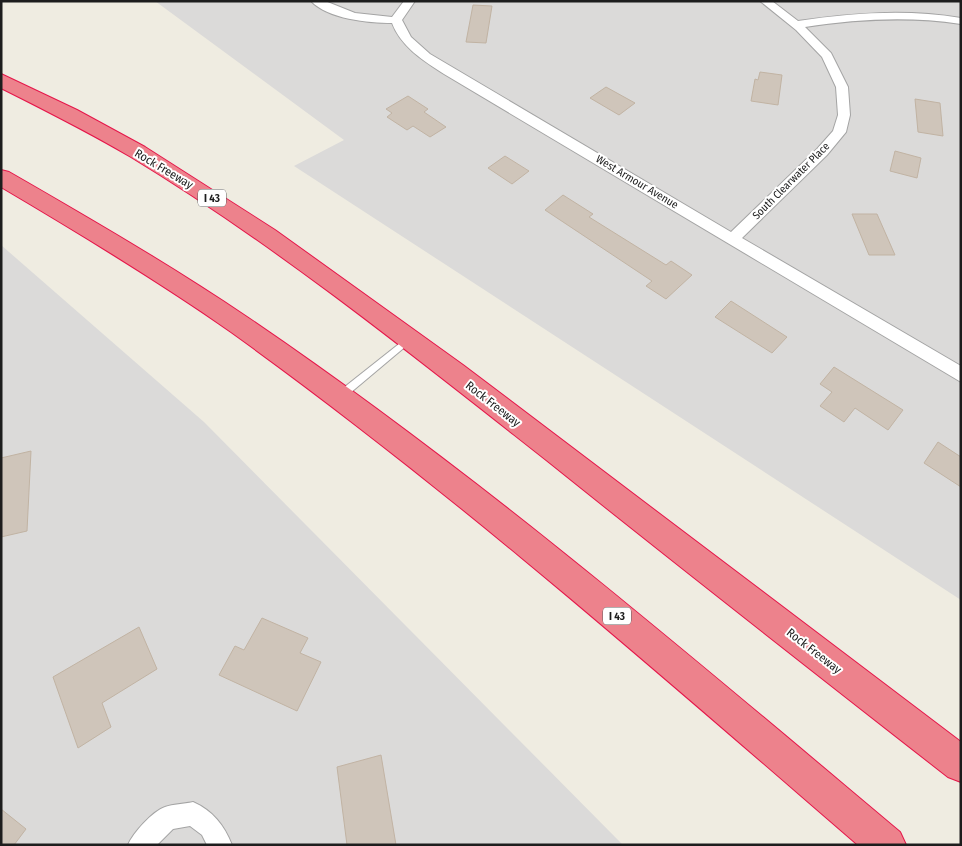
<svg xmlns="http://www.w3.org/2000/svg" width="962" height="846" font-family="'Fira Sans Condensed',sans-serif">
  <rect width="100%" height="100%" fill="#efece1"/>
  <g fill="#dbdad9">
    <polygon points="155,1 961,1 961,600 294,166 344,140"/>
    <polygon points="1,245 204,422 623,845 1,845"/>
  </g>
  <g fill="#cfc5ba" stroke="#c1b3a3">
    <polygon points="473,5 492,6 486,43 466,42"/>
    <polygon points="760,72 782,75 778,105 751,101 755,79 758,80"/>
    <polygon points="606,87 635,103 619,115 590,98"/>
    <polygon points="408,96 428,109 424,112 446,127 430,137 413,126 407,130 387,117 392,113 386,109"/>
    <polygon points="915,99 940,103 943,136 918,132"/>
    <polygon points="895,151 921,158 917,178 890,171"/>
    <polygon points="505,156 529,171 512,184 488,168"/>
    <polygon points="563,195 593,214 589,217 666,265 671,261 692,275 666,299 646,286 652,281 545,210"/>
    <polygon points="852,214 877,214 895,255 869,255"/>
    <polygon points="731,301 787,337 772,353 715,317"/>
    <polygon points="834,367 903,410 888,430 855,408 844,422 820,406 832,392 820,384"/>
    <polygon points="938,442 961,457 961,487 924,463"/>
    <polygon points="31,451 27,531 1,537 1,458"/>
    <polygon points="262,618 308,638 300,653 321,662 297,711 219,675 235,646 244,650"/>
    <polygon points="139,627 157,669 102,703 111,727 78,748 53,677"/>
    <polygon points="381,755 396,845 347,845 337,767"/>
    <polygon points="1,809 26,829 14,845 1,845"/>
  </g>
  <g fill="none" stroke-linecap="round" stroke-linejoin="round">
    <defs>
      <polygon id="lane" points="409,336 413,339 412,341 343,399 337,399 336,396 337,393"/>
      <g id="street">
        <path d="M 311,1 L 325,1 L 355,13 L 392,17 L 404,1 L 415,1 L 402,20 L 411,37 L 430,54 L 731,232 L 817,149 L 833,131 L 838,115 L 836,87 L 822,57 L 796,30 L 760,1 L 772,1 L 798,21 C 853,13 906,9 961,18 L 961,24 C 908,16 858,19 805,27 L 831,53 L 848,87 L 850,115 L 846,132 L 827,155 L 742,238 L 961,366 L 961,382 L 444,74 C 424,61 401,47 392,23 C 368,23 328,19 311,1 Z"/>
        <path d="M 193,802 C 213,811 224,825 232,845 L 207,845 L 202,835 L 190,826 L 173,829 L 157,845 L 128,845 C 133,833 153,811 165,807 C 173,804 184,804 193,802 Z"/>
      </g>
      <g id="highway">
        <path d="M 1,74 L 77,110 L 145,147 L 275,230 L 463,365 L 961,742 L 961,782 L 948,777 C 815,673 682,569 550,463 C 414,356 279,247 131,157 C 89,132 45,110 1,88 Z"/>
        <path d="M 1,170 L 9,172 C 89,218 170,265 247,317 C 477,473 688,654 900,832 L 906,845 L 858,845 C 653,668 451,490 231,332 C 157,280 79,233 1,187 Z"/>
      </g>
    </defs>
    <use href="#lane" stroke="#a4a4a4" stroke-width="2"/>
    <use href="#street" stroke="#a4a4a4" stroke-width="2"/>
    <use href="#highway" stroke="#e5164a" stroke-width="2"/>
    <use href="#lane" fill="#fff" fill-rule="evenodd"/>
    <use href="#street" fill="#fff" fill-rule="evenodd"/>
    <use href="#highway" fill="#ed828c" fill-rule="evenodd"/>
  </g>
  <g text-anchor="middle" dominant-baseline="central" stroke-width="4" stroke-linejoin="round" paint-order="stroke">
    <g font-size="11" fill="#1d1d1d" stroke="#fff">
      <text transform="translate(791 181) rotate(-45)">South Clearwater Place</text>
      <text transform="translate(637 182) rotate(31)">West Armour Avenue</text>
    </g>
    <g fill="#fff" stroke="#616161" stroke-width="1">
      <rect x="198" y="189.5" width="28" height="17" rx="4"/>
      <rect x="603" y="607.5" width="28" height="17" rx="4"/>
    </g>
    <g font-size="11" font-weight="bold" fill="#1d1d1d">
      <text x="212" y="198">I 43</text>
      <text x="617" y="616">I 43</text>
    </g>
    <g font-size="12" fill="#1d1d1d" stroke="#fff">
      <text transform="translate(164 169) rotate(31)">Rock Freeway</text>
      <text transform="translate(493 404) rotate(38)">Rock Freeway</text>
      <text transform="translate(814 651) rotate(38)">Rock Freeway</text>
    </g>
  </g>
  <rect width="962" height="846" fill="none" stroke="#1d1d1d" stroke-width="5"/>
</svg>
